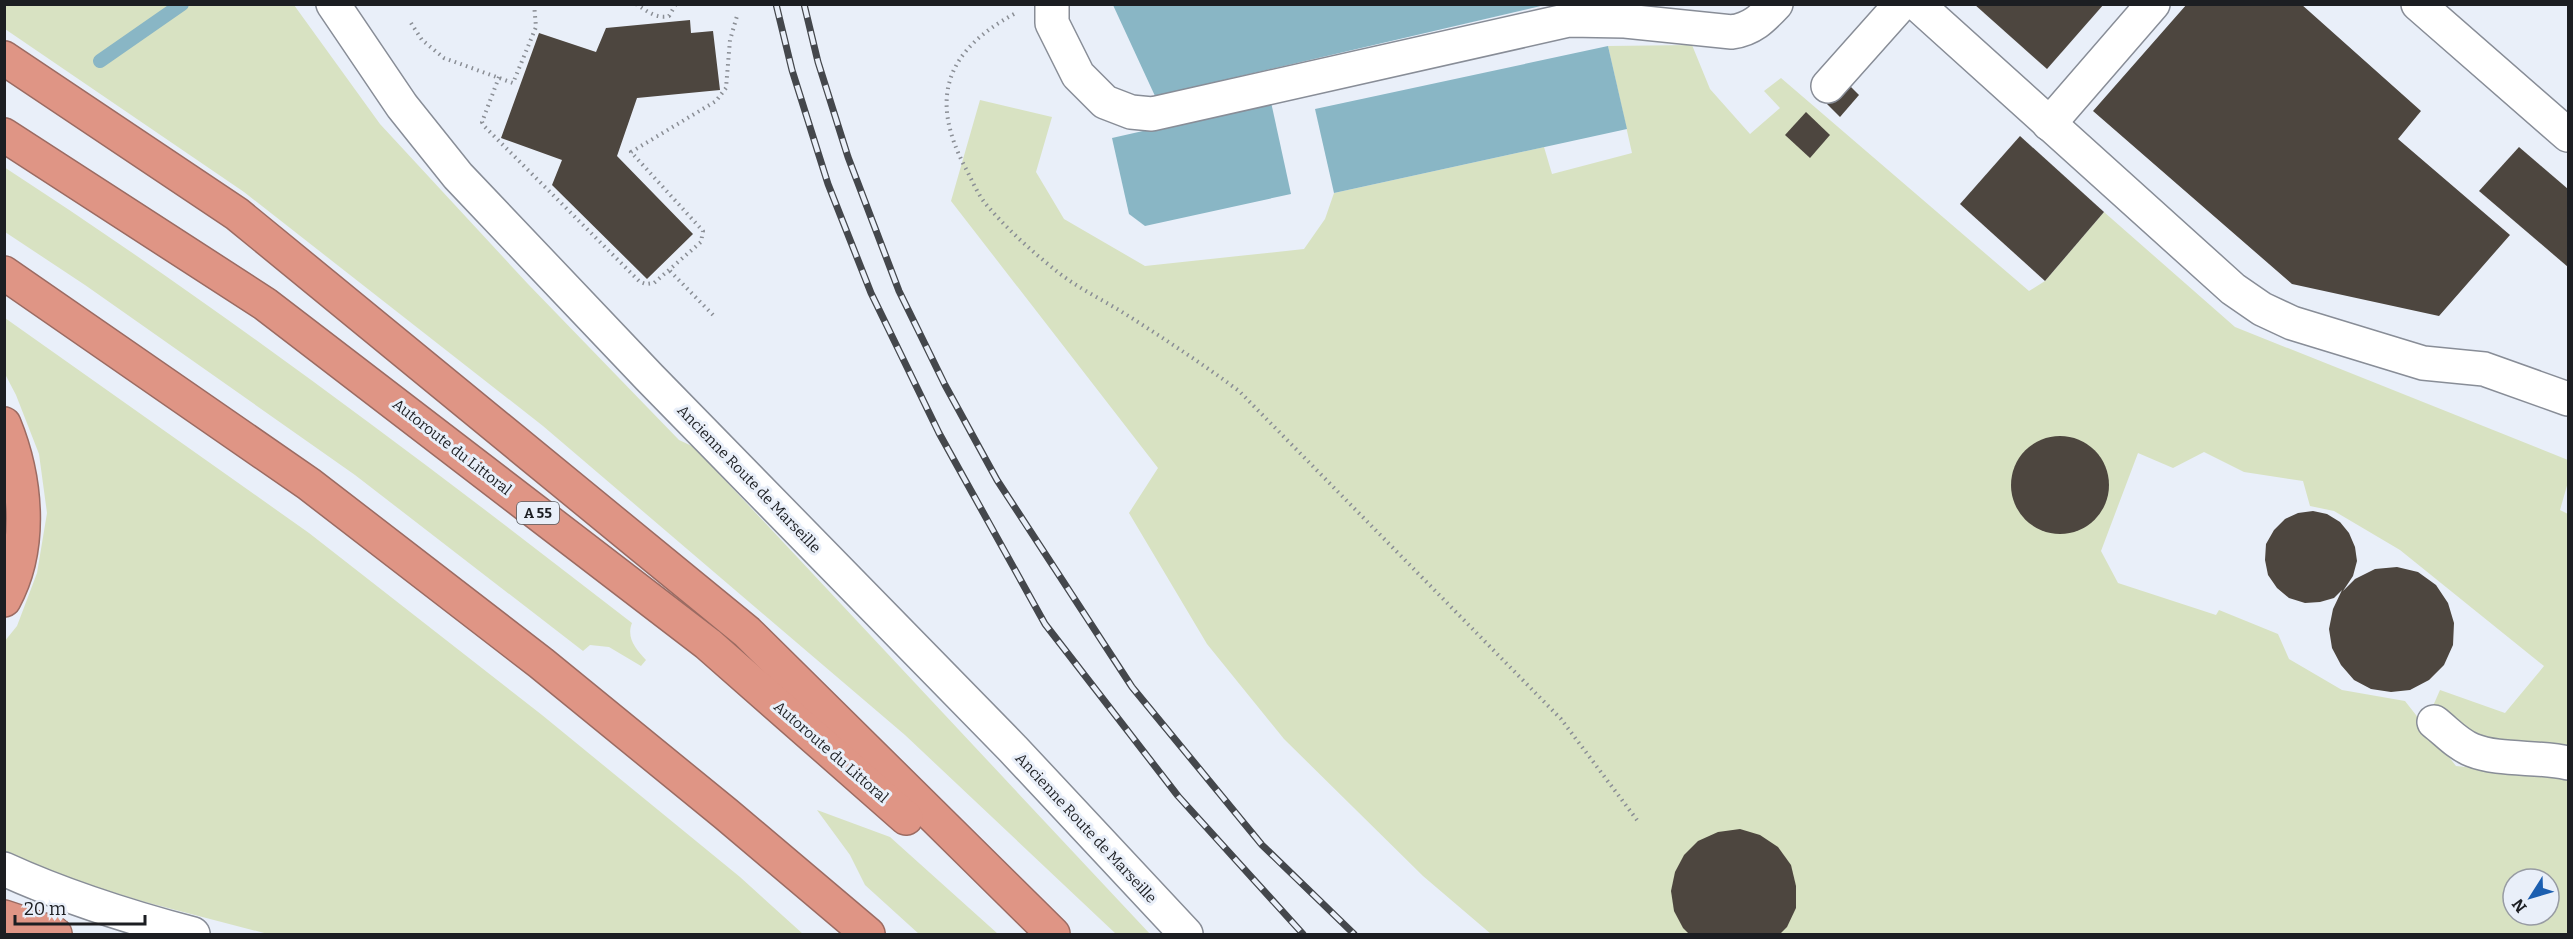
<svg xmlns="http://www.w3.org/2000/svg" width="2573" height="939" font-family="Bitter,serif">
  <rect width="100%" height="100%" fill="#e9eff9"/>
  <g fill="#d8e2c2" fill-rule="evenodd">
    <polygon points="4,5 294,5 380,124 528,284 679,440 694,447 1150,934 1116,934 905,735 543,426 244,192 5,29"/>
    <path d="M 1692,45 L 1710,89 L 1750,134 L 1780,108 L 1764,91 L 1781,78 L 2029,291 L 2045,281 L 2104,212 L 2235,327 L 2568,460 L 2568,482 L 2560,510 L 2568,514 L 2568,747 L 2473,737 L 2433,706 L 2440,690 L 2505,713 L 2544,666 L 2400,550 L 2334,511 L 2310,506 L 2303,481 L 2244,472 L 2204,452 L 2173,468 L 2138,453 L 2101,551 L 2118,583 L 2216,615 L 2219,610 L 2278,634 L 2289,659 L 2342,690 L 2405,701 L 2456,766 L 2568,778 L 2568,934 L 1491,934 L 1423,876 L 1284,739 L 1207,644 L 1129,513 L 1158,468 L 951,201 L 980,100 L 1052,117 L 1036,172 L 1064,219 L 1145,266 L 1304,249 L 1325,219 L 1334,193 L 1544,147 L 1552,174 L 1632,153 L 1608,46 ZM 2513,879 L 2549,879 L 2549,915 L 2513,915 Z"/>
    <path d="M 4,167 C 221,308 427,464 632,623 C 626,638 636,649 646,660 L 641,666 L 609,647 L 590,645 L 583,651 L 355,475 L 85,285 L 5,232 Z"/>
    <polygon points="5,318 309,533 542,715 740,877 803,934 268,934 145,902 37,869 5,855 4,642 17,626 37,573 47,513 39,454 16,395 5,374"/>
    <polygon points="817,810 890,837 998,934 919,934 865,885 850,855"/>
  </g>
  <g fill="#89b6c5">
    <polygon points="1113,5 1545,5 1155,96"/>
    <polygon points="1608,46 1627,129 1334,193 1315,109"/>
    <polygon points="1271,102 1291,194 1145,226 1129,214 1112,138"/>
  </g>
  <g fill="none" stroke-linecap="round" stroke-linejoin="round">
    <polyline stroke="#89b6c5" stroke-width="14" points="100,61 182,4"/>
  </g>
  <g fill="#4d463f">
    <polygon points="1974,4 2104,4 2047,69"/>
    <polygon points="2187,4 2301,4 2421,111 2398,139 2510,235 2439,316 2292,284 2093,111"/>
    <polygon points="690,20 691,33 713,31 720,90 637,98 617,156 693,234 647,279 552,185 562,160 501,138 539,33 596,52 606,28"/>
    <polygon points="1847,83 1859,95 1840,117 1827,104"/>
    <polygon points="1806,112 1830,135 1810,158 1785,135"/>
    <polygon points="2020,136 2104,212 2045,281 1960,204"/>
    <polygon points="2519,147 2568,189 2568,267 2479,191"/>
    <circle cx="2060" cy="485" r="49"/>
    <polygon points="2313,511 2327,514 2340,522 2349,533 2355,547 2357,561 2353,576 2343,591 2355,579 2375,569 2397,567 2418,572 2436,585 2448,603 2454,623 2453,645 2444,665 2429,680 2410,690 2391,692 2371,689 2354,680 2341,665 2332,648 2329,629 2333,609 2342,590 2334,598 2320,602 2305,603 2289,598 2277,588 2268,575 2265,560 2266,544 2274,530 2285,519 2298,513"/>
    <polygon points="1740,829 1760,835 1778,847 1791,865 1796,886 1796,908 1787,927 1780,934 1689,934 1683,928 1674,911 1671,891 1675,872 1684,855 1698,841 1718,832"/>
  </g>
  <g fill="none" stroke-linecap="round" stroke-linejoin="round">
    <defs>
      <g id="minor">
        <polyline points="333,4 402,106 458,176 650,378 1013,749 1186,934"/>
        <path d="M 1052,4 L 1052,23 L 1078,75 L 1105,102 L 1131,112 L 1152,114 L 1569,20 L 1625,21 L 1732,32 C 1752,29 1762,19 1776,4"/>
        <polyline points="1917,4 2233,289 2262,309 2292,323 2423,363 2484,369 2568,399"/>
        <polyline points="2418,4 2568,135"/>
        <polyline points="1828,86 1901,4"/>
        <polyline points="2049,124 2153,4"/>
        <path d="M 2434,722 C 2446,731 2457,744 2472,750 C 2499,761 2538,756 2568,763"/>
        <path d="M 4,869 C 65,897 129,917 193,934"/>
      </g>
      <g id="highway">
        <polyline points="4,58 237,214 747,632 1053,934"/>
        <polyline points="4,135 265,304 708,644 906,818"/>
        <polyline points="4,273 309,484 541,663 726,814 868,934"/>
        <path d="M 4,424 C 26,478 33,547 4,600"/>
        <polyline points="4,917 55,934"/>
      </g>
    </defs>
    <use href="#minor" stroke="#888d97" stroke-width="36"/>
    <use href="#highway" stroke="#9b6b62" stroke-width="36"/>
    <g stroke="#8a8e95" stroke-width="4" stroke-dasharray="1.5 4.5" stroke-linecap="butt">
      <path d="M 636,4 C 647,11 656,19 669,16 L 676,4"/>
      <path d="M 1014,14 C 946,51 929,98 965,167 C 971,178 977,193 985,203 C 1005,227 1029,249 1054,269 C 1073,285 1097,297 1119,310 C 1160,336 1200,362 1239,391 L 1561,719 L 1637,820"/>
      <polyline points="411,23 422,40 444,58 513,83 536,27 534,4"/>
      <polyline points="499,77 482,122 484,126 640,282 646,284 654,283 701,242 703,231 631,152 716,101 726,88 730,40 737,16"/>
      <polyline points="670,271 714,316"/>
    </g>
    <use href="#minor" stroke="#fff" stroke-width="33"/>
    <use href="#highway" stroke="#df9585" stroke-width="33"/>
    <defs>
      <g id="rail">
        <polyline points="776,4 792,70 828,184 871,293 939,433 1045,624 1178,796 1303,934"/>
        <polyline points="804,4 818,62 848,157 899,291 945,385 997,480 1132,687 1262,845 1354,934"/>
      </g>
    </defs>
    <use href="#rail" stroke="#44474c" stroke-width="7"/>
    <use href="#rail" stroke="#e9eff9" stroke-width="4.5" stroke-dasharray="14" stroke-linecap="butt"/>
  </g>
  <g text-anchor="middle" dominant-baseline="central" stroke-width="6" stroke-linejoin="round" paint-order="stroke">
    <rect fill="#e9eff9" stroke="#5a5d62" stroke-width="1.5" x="517" y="502" width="42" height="22" rx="4.5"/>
    <g font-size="14" font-weight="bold" fill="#1c1e22">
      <text x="538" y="513">A 55</text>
    </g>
    <g font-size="15" fill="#1c1e22" stroke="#e9eff9">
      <text transform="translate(452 447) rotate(38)">Autoroute du Littoral</text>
      <text transform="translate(749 479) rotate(46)">Ancienne Route de Marseille</text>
      <text transform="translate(831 752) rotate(41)">Autoroute du Littoral</text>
      <text transform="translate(1086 828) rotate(47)">Ancienne Route de Marseille</text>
    </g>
  </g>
  <rect width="2573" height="939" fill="none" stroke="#1c1e22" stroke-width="12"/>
  <g transform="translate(2531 897) rotate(233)"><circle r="28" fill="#e9eff9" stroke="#979ba3" stroke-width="1.5"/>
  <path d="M0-4.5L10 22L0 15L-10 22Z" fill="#1c5fb0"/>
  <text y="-9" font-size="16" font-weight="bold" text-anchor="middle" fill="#1c1e22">N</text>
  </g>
  <path d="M15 915v9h130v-9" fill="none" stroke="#1c1e22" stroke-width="3"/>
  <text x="24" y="915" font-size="18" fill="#1c1e22" stroke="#e9eff9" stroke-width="4.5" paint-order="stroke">20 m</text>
</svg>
